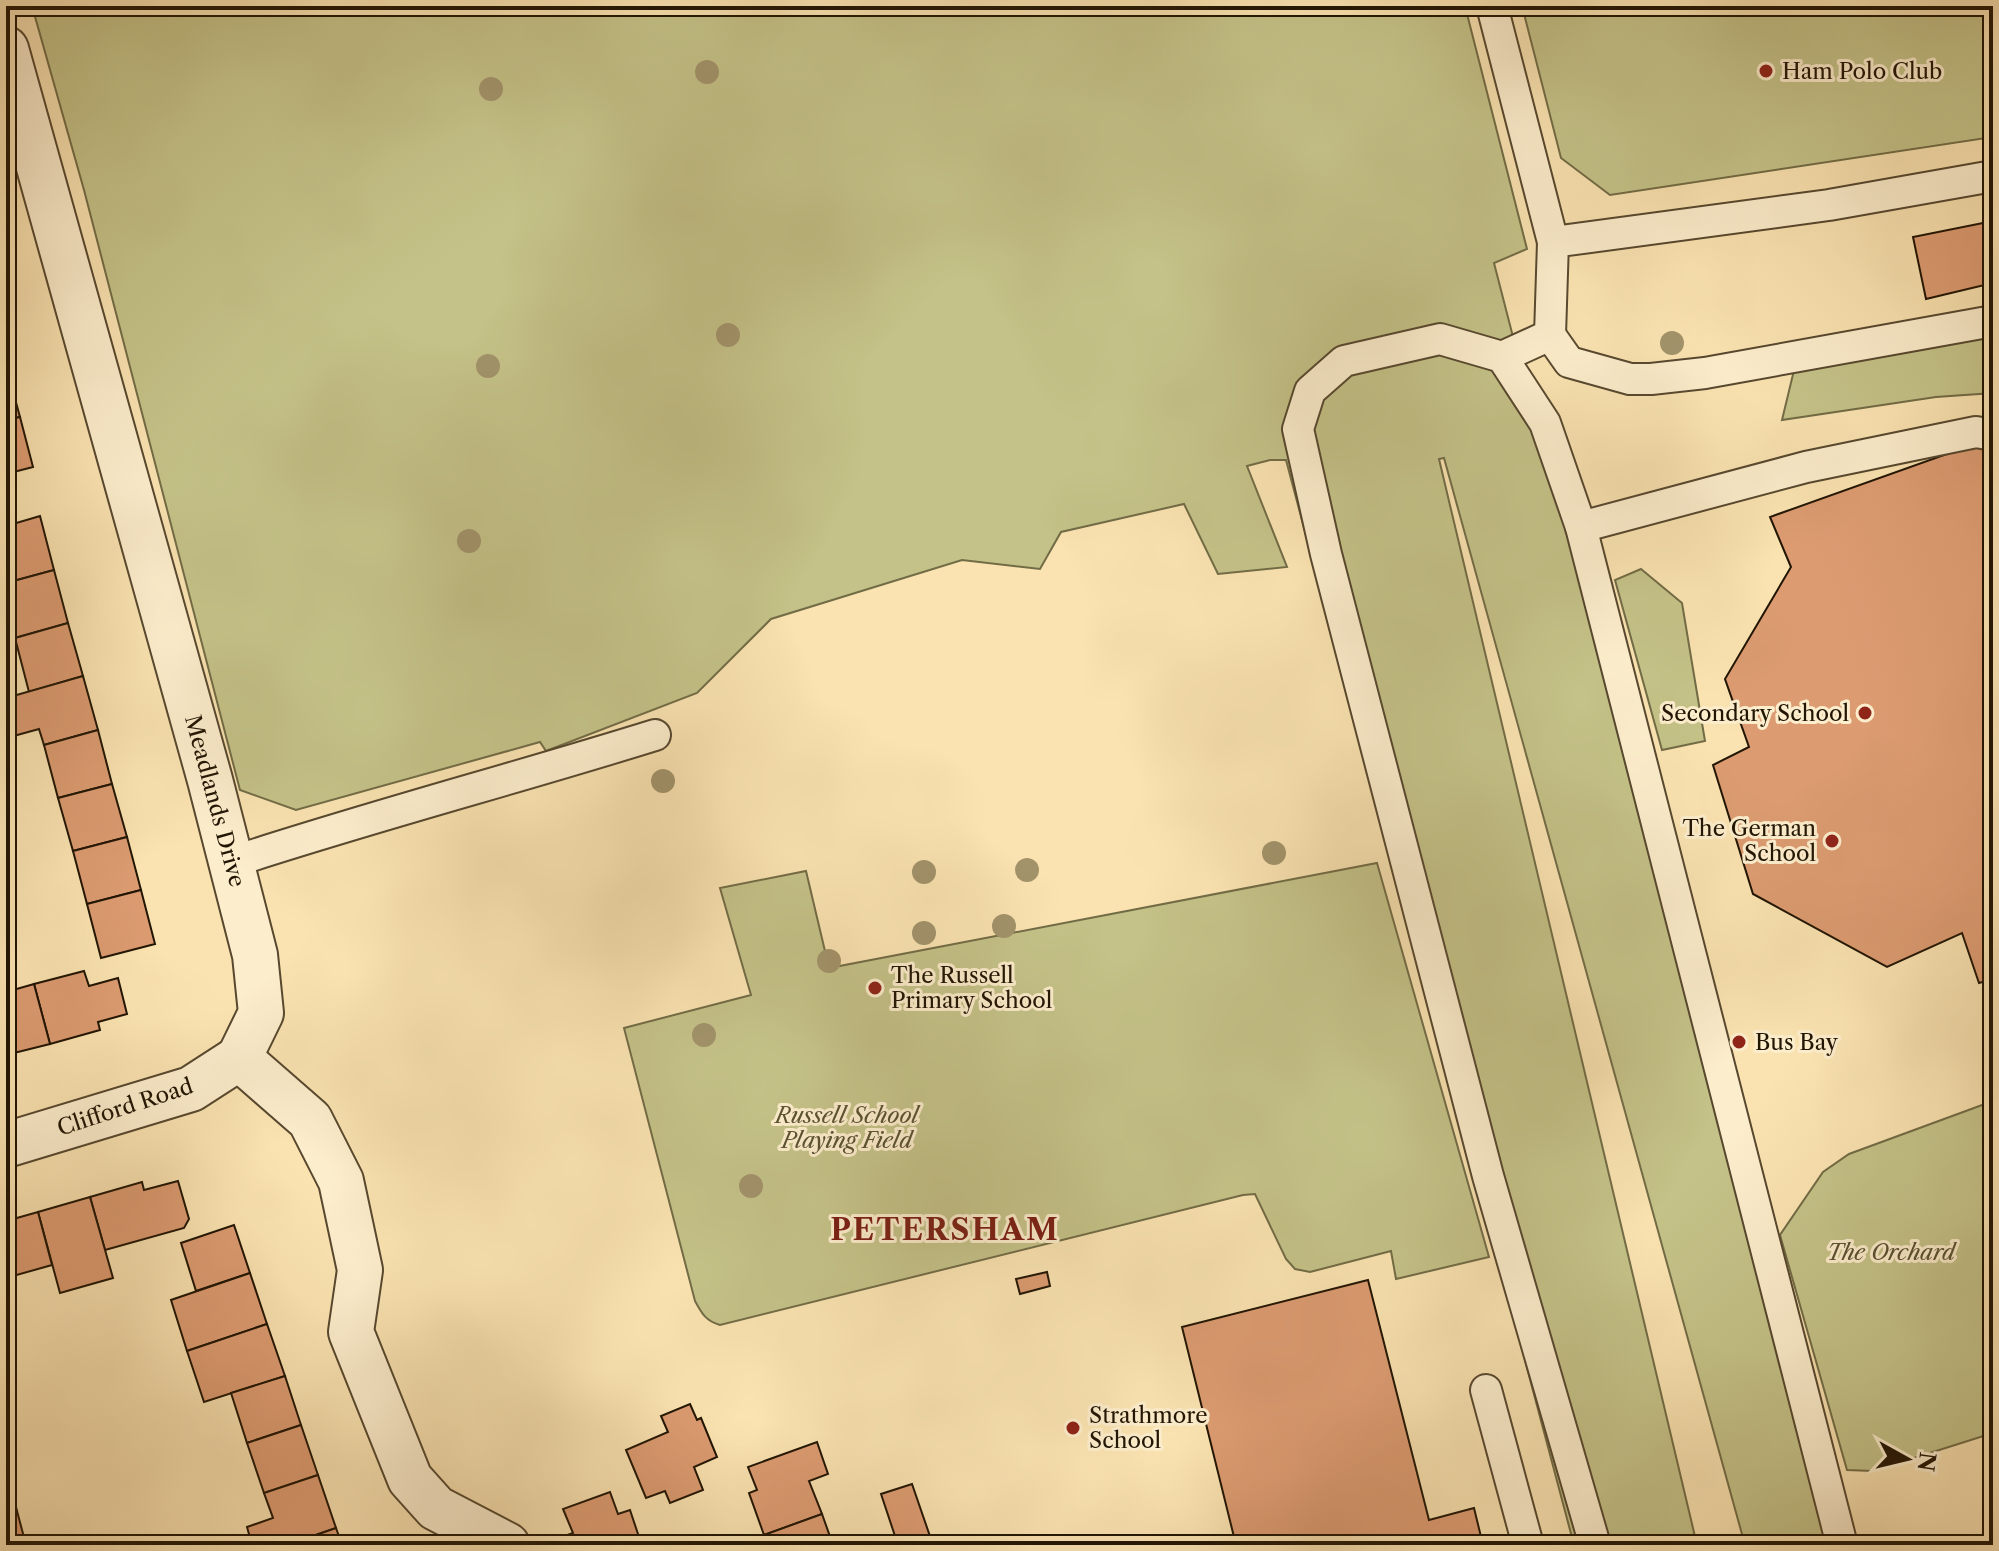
<svg xmlns="http://www.w3.org/2000/svg" width="1999" height="1551" font-family="'Libre Caslon Text',serif">
  <rect width="100%" height="100%" fill="#fae3b1"/>
  <filter id="stains"><feTurbulence type="fractalNoise" baseFrequency=".0025" numOctaves="4"/><feColorMatrix values="0 0 0 0 .2 0 0 0 0 .09 0 0 0 0 .02 0 0 0 .5 -.17"/></filter>
  <radialGradient id="worn" r=".72"><stop offset=".6" stop-color="#630" stop-opacity="0"/><stop offset="1" stop-color="#630" stop-opacity=".3"/></radialGradient>
  <g fill="#c4c288" stroke="#726c46" stroke-width="2">
    <polygon points="32,6 1465,6 1527,249 1494,263 1529,399 1545,423 1750,1186 1826,1545 1745,1545 1444,458 1439,459 1697,1545 1574,1545 1286,460 1270,460 1247,466 1287,567 1218,574 1184,504 1061,532 1040,569 962,560 771,619 697,693 546,751 540,742 296,810 240,790 84,190"/>
    <polygon points="1522,6 1993,6 1993,137 1610,195 1561,158"/>
    <polygon points="1993,330 1993,393 1936,397 1782,420 1795,366"/>
    <polygon points="1641,569 1682,603 1705,741 1662,750 1615,580"/>
    <path d="M 1377,863 L 1489,1257 L 1396,1279 L 1391,1251 L 1310,1272 L 1295,1269 L 1286,1259 L 1255,1194 L 1243,1195 L 720,1325 C 706,1321 702,1314 695,1301 L 624,1028 L 751,995 L 720,888 L 806,871 L 829,968 Z"/>
    <polygon points="1993,1101 1993,1433 1873,1471 1847,1470 1780,1235 1823,1172 1849,1154"/>
  </g>
  <g fill="#dc9b71" stroke="#211504" stroke-width="2">
    <polygon points="1993,221 1993,283 1926,299 1913,237"/>
    <polygon points="6,366 20,417 6,420"/>
    <polygon points="20,417 33,467 6,474 6,420"/>
    <polygon points="1986,440 1993,459 1993,979 1979,983 1962,933 1887,967 1753,894 1713,765 1749,747 1725,679 1791,567 1770,517"/>
    <polygon points="40,516 54,570 6,583 6,526"/>
    <polygon points="54,570 68,623 15,638 6,604 6,583"/>
    <polygon points="68,623 83,676 29,692 15,638"/>
    <polygon points="83,676 98,730 44,745 39,729 10,737 6,721 6,698"/>
    <polygon points="98,730 112,784 58,798 44,745"/>
    <polygon points="112,784 127,837 73,851 58,798"/>
    <polygon points="127,837 141,890 87,904 73,851"/>
    <polygon points="141,890 155,944 101,958 87,904"/>
    <polygon points="84,971 89,986 118,978 127,1014 98,1022 100,1030 50,1044 34,984"/>
    <polygon points="34,984 50,1044 6,1055 6,992"/>
    <polygon points="178,1181 189,1219 184,1228 105,1250 90,1197 142,1182 144,1190"/>
    <polygon points="90,1197 113,1278 60,1293 38,1212"/>
    <polygon points="38,1212 52,1265 6,1278 6,1221"/>
    <polygon points="234,1225 250,1273 196,1291 181,1243"/>
    <polygon points="1047,1272 1050,1286 1020,1294 1016,1279"/>
    <polygon points="250,1273 267,1324 187,1351 171,1300"/>
    <polygon points="1368,1280 1429,1520 1474,1508 1483,1545 1236,1545 1182,1327"/>
    <polygon points="267,1324 285,1376 204,1402 187,1351"/>
    <polygon points="285,1376 301,1425 247,1443 231,1393"/>
    <polygon points="690,1404 697,1420 701,1418 717,1457 694,1467 703,1490 670,1503 665,1491 646,1498 626,1450 668,1432 661,1416"/>
    <polygon points="301,1425 318,1475 264,1493 247,1443"/>
    <polygon points="817,1442 828,1474 809,1481 822,1514 764,1535 749,1493 757,1490 748,1467"/>
    <polygon points="318,1475 336,1528 287,1545 252,1545 247,1527 273,1518 264,1493"/>
    <polygon points="912,1484 933,1545 898,1545 881,1494"/>
    <polygon points="12,1492 26,1545 6,1545 6,1493"/>
    <polygon points="610,1492 618,1514 630,1510 639,1537 629,1542 630,1545 571,1545 567,1535 573,1533 563,1509"/>
    <polygon points="822,1514 833,1545 768,1545 764,1535"/>
    <polygon points="336,1528 342,1545 287,1545"/>
  </g>
  <g fill="none" stroke-linecap="round" stroke-linejoin="round">
    <defs>
      <g id="lane">
        <polyline points="1492,6 1553,242"/>
        <polyline points="1550,335 1569,362 1630,379 1651,379 1705,373 1993,321"/>
        <polyline points="1502,357 1550,335 1553,242 1829,205 1993,176"/>
        <polyline points="1581,527 1806,467 1976,432 1993,435"/>
        <path d="M 232,862 C 372,816 514,779 655,735"/>
        <polyline points="1486,1390 1528,1545"/>
        <polyline points="1595,1545 1488,1176 1326,554 1298,429 1310,391 1344,361 1440,339 1502,357 1545,423 1581,527 1842,1545"/>
      </g>
      <g id="street">
        <polyline points="6,49 210,780 255,955 261,1013 239,1058"/>
        <polyline points="239,1058 310,1120 341,1181 360,1270 351,1332 410,1479 436,1508 507,1545"/>
        <polyline points="6,1145 191,1089 239,1058"/>
      </g>
    </defs>
    <use href="#lane" stroke="#57482f" stroke-width="34"/>
    <use href="#street" stroke="#57482f" stroke-width="48"/>
    <use href="#lane" stroke="#fcedcc" stroke-width="30"/>
    <use href="#street" stroke="#fcedcc" stroke-width="44"/>
  </g>
  <g fill="#a2936b">
    <circle cx="707" cy="72" r="12"/>
    <circle cx="491" cy="89" r="12"/>
    <circle cx="728" cy="335" r="12"/>
    <circle cx="1672" cy="343" r="12"/>
    <circle cx="488" cy="366" r="12"/>
    <circle cx="469" cy="541" r="12"/>
    <circle cx="663" cy="781" r="12"/>
    <circle cx="1274" cy="853" r="12"/>
    <circle cx="1027" cy="870" r="12"/>
    <circle cx="924" cy="872" r="12"/>
    <circle cx="1004" cy="926" r="12"/>
    <circle cx="924" cy="933" r="12"/>
    <circle cx="829" cy="961" r="12"/>
    <circle cx="704" cy="1035" r="12"/>
    <circle cx="751" cy="1186" r="12"/>
  </g>
  <g fill="#8f2418" stroke="#fcedcc" stroke-width="3">
    <circle cx="1766" cy="71" r="8"/>
    <circle cx="1865" cy="713" r="8"/>
    <circle cx="1832" cy="841" r="8"/>
    <circle cx="875" cy="988" r="8"/>
    <circle cx="1739" cy="1042" r="8"/>
    <circle cx="1073" cy="1428" r="8"/>
  </g>
  <g text-anchor="middle" dominant-baseline="central" stroke-width="6" stroke-linejoin="round" paint-order="stroke">
    <g font-size="22" fill="#211504" stroke="#fcedcc" text-anchor="start">
      <text x="1782" y="71">Ham Polo Club</text>
      <text x="1849" y="713" text-anchor="end">Secondary School</text>
      <text x="1816" y="828" text-anchor="end">The German<tspan x="1816" dy="25">School</tspan></text>
      <text x="891" y="975">The Russell<tspan x="891" dy="25">Primary School</tspan></text>
      <text x="1755" y="1042">Bus Bay</text>
      <text x="1089" y="1415">Strathmore<tspan x="1089" dy="25">School</tspan></text>
    </g>
    <g font-size="22" fill="#211504" stroke="#fcedcc">
      <text transform="translate(215 801) rotate(75)">Meadlands Drive</text>
      <text transform="translate(125 1107) rotate(-18)">Clifford Road</text>
    </g>
    <g font-size="22" font-style="italic" fill="#5a5232" stroke="#fcedcc">
      <text x="847" y="1115">Russell School<tspan x="847" dy="25">Playing Field</tspan></text>
      <text x="1891" y="1252">The Orchard</text>
    </g>
    <g font-size="30" font-weight="bold" letter-spacing="2" fill="#7a1f14" stroke="#fcedcc">
      <text x="945" y="1229">PETERSHAM</text>
    </g>
  </g>
  <rect width="1999" height="1551" fill="none" stroke="#fae3b1" stroke-width="32"/>
  <rect x="8" y="8" width="1983" height="1535" fill="none" stroke="#211504" stroke-width="4"/>
  <rect x="16" y="16" width="1967" height="1519" fill="none" stroke="#211504" stroke-width="2"/>
  <g transform="translate(1907 1459) rotate(98)" stroke="#fcedcc" stroke-width="6" paint-order="stroke">
  <path d="M0-6L14 30L0 20L-14 30Z" fill="#211504"/>
  <text y="-12" font-size="22" font-weight="bold" text-anchor="middle" fill="#211504">N</text>
  </g>
  <rect width="100%" height="100%" filter="url(#stains)"/>
  <rect width="100%" height="100%" fill="url(#worn)"/>
</svg>
